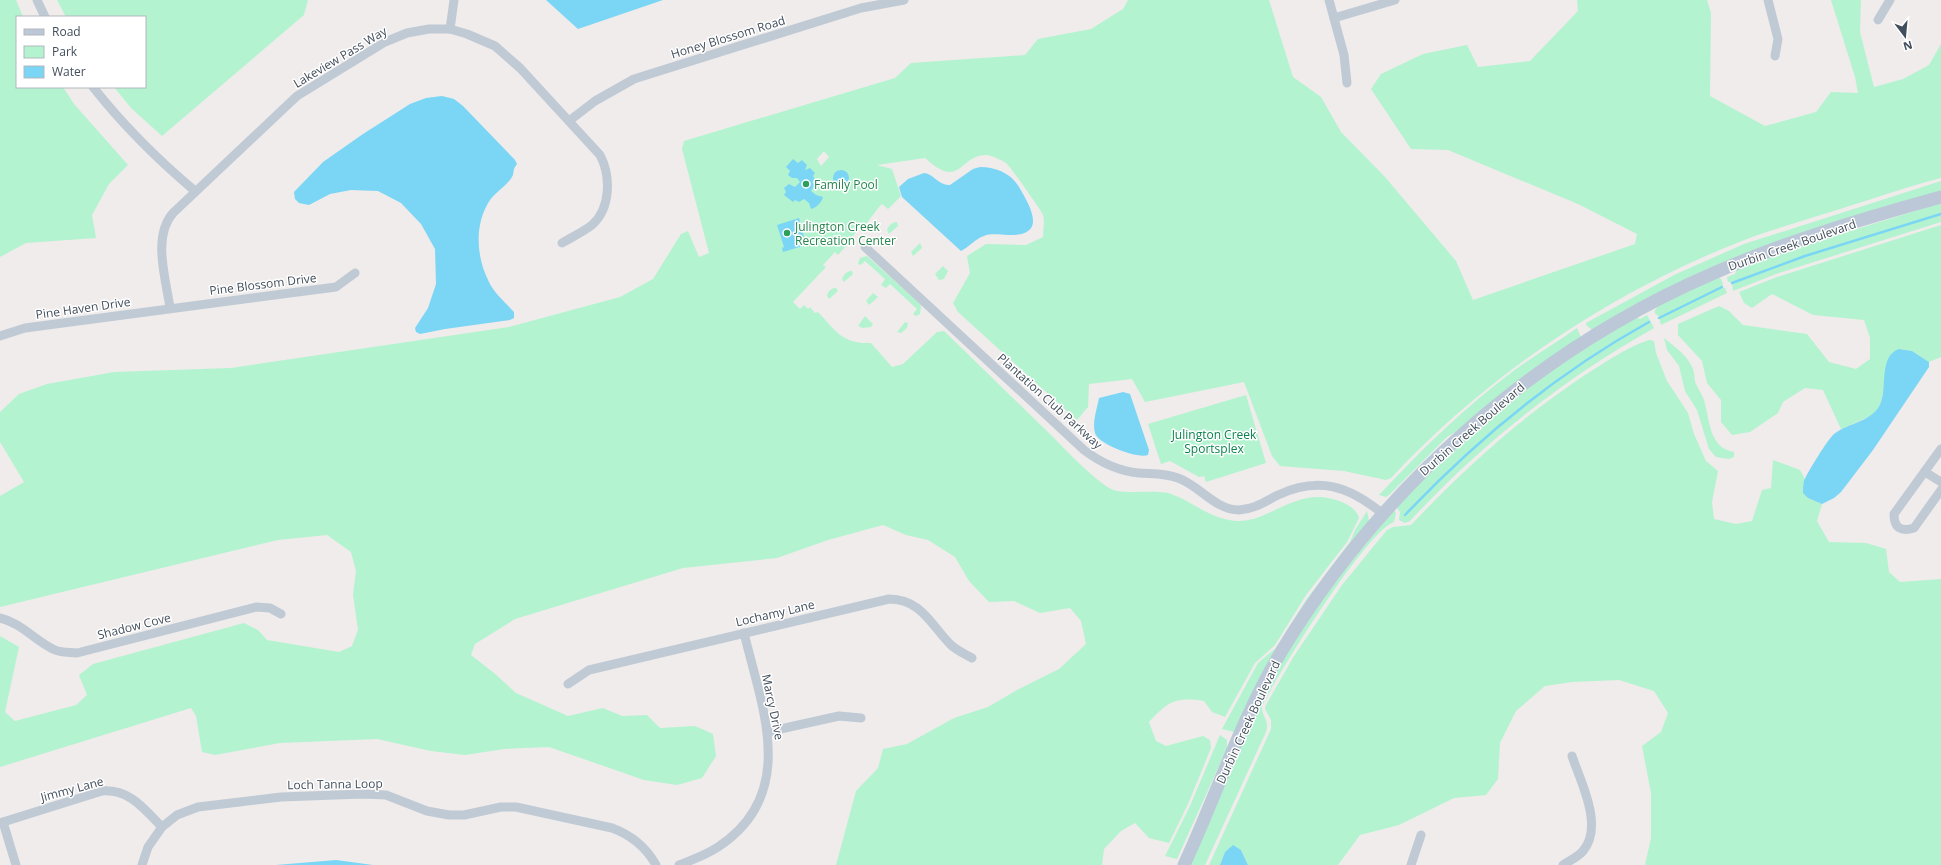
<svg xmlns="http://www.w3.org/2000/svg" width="1941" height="865" font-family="'Open Sans',sans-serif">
  <rect width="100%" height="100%" fill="#efeceb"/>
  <g fill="#b3f3d0" fill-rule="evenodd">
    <polygon points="0,0 16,0 23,17 17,17 17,87 63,87 74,104 128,165 109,184 92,215 96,238 26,243 0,257"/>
    <polygon points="57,0 308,0 304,15 162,136 131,108 114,87 145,87 145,17 66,17"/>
    <path d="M 1128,0 L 1269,0 L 1293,77 L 1321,97 L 1341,132 L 1385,177 L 1456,261 L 1473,300 L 1635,244 L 1637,234 L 1578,204 L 1448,150 L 1411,149 L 1371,89 L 1381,74 L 1423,54 L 1467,45 L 1478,67 L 1530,61 L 1578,11 L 1577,0 L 1707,0 L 1711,13 L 1710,96 L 1765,126 L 1816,112 L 1831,92 L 1858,93 L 1855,77 L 1831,0 L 1861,0 L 1860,32 L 1874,87 L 1903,79 L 1929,65 L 1941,44 L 1941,178 C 1906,187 1872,199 1837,210 C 1809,219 1780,227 1752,237 C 1617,288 1490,372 1391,478 L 1386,480 L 1344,471 L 1280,466 L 1272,456 L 1244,382 L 1145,402 L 1132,379 L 1089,384 L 1088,407 L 1077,420 L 958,312 L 953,303 L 970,273 L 967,256 L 986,244 L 1026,245 L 1043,237 C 1043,230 1045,221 1043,215 C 1042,211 1009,165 1006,163 C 1002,160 991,155 986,155 C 959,155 961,191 925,158 L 877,165 L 892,169 L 901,196 L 888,209 L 882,204 L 879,207 L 863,228 L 859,225 L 855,230 L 857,231 L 849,241 L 846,239 L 843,243 L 846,246 L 838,255 L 835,252 L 823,265 L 826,267 L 793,302 L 800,309 L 804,305 L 808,309 L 810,307 L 815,313 L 818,312 C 836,331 842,344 871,343 L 892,367 L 903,364 L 937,332 L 944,331 C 979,365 1015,400 1050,434 C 1067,451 1092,478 1111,489 C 1121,495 1159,489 1171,494 C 1191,501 1207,516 1229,520 C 1269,528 1294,482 1342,502 C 1350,506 1356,509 1359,518 L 1347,542 L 1306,595 L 1275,645 L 1255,663 L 1225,717 L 1212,712 L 1204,701 C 1175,697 1169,701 1149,722 L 1156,741 L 1166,746 L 1203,736 L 1210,740 L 1211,748 L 1188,804 L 1169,843 L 1149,838 L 1135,823 L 1121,831 L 1104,849 L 1102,865 L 836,865 L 856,791 L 878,768 L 883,749 L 907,744 L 954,718 L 988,707 L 1017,690 L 1059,669 L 1086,644 L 1081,621 L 1070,608 L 1040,613 L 1014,601 L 989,602 L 969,581 L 955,557 L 928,540 L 906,535 L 883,525 L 828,540 L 777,558 L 683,568 L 515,619 L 475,644 L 471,655 L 494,673 L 516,693 L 568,716 L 603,708 L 622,716 L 647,715 L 660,728 L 695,726 L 713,734 L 716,756 L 702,778 L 677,785 L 644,780 L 549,747 L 504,749 L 465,755 L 431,751 L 377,739 L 280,743 L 215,755 L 202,752 L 196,716 L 191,708 L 0,767 L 0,636 L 19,647 L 5,712 L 15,721 L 76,705 L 87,695 L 79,675 L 93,664 L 244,623 L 258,630 L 267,640 L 339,652 L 352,646 L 358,630 L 353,595 L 356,571 L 351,552 L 327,535 L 278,540 L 0,607 L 0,496 L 24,482 L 0,442 L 0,412 L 19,394 L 47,384 L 114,372 L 231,368 L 509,327 L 620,297 L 653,279 L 681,234 L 688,231 L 699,257 L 709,253 L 682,149 L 684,141 L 895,78 L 911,63 L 1025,55 L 1038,39 L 1091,29 L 1123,9 ZM 824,151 L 829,157 L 821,166 L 817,159 Z"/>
    <polygon points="1941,181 1941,194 1867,215 1592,330 1586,325 1586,323 1674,275 1744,244"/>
    <polygon points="1941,203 1941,222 1776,274 1733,291 1732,282 1728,282 1727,277 1735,274 1737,269 1770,256"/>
    <path d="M 897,222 L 898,226 L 889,234 L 887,230 C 889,225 892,222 897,222 Z"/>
    <polygon points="1941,225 1941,357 1929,362 1912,351 1899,349 1884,387 1881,402 1878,408 1873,415 1841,429 1823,390 1805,388 1783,402 1778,413 1750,432 1732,435 1721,422 1721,400 1707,383 1702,361 1678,335 1678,324 1719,306 1729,311 1743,325 1807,334 1829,362 1856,369 1870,359 1870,338 1864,320 1813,315 1772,294 1752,308 1744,303 1739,292 1777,277"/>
    <polygon points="920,243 922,248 913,256 911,252"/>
    <polygon points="867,256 918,302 921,306 920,314 916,316 913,314 917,309 890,284 886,288 881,285 885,279 865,261 861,265 858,264 860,258"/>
    <polygon points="943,266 948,271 944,279 939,280 935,274"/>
    <path d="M 852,271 L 853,274 L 844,282 L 842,279 C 844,274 847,271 852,271 Z"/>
    <polygon points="1717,277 1721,279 1723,284 1722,288 1725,288 1727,293 1661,325 1659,317 1654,312 1658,306"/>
    <path d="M 836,288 L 838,291 L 829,299 L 827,296 C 828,291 831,288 836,288 Z"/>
    <polygon points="873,293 878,297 869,305 866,301"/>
    <path d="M 1647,315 L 1654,328 C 1562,380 1481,444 1410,521 L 1405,523 L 1399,520 L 1400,512 L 1396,507 C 1420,484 1443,459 1467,437 C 1519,390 1577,353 1636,317 L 1640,319 Z"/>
    <polygon points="865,316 873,324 871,327 863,328 858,326"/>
    <polygon points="905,322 908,323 907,328 901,333 897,332"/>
    <path d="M 1577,328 L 1581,337 L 1464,427 L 1447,437 L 1389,495 L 1386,497 L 1379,495 C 1421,450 1466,406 1516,369 C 1536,355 1557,342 1577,328 Z"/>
    <path d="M 1664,338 C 1675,347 1688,356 1693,369 C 1695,374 1694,380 1696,384 C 1699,391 1704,397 1705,404 C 1710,423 1710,448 1734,452 L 1734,457 L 1729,459 L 1716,457 L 1709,449 L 1697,410 L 1685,391 L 1679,366 L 1667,350 Z"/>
    <path d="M 1649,340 L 1654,341 L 1656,353 L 1667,381 L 1688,413 L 1694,434 L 1706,461 L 1718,471 L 1712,502 L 1714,519 L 1736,524 L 1752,521 L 1762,490 L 1771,488 L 1773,460 L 1800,470 L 1805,479 L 1803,486 L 1808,498 L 1822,504 L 1817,521 L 1829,542 L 1866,543 L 1886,549 L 1889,572 L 1900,582 L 1941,579 L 1941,865 L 1645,865 L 1651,838 L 1651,793 L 1642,746 L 1661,732 L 1668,713 L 1654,691 L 1619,680 L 1572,682 L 1545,686 L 1516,711 L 1500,743 L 1498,779 L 1486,795 L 1454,798 L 1399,825 L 1360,835 L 1338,865 L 1248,865 L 1241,850 L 1225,852 L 1220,865 L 1209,865 L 1271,729 L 1271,720 L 1265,709 L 1266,705 L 1294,656 L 1342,585 L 1387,530 L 1393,527 L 1411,525 C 1464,469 1520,418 1585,375 C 1606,362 1625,348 1649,340 Z"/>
    <polygon points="1246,395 1266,463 1206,482 1204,476 1199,477 1170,461 1161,464 1148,424"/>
    <path d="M 1394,510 L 1396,513 L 1394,522 C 1368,529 1275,677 1262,707 C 1262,717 1270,721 1266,732 L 1205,865 L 1189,865 C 1219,796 1246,724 1284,658 C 1315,605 1354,557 1394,510 Z"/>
    <polygon points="1367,511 1369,521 1234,732 1222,729 1258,663 1276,648 1306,600 1350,542 1355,530"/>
    <polygon points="1220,735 1227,740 1227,748 1177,859 1165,856 1190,806"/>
  </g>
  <g fill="#7bd5f5">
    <polygon points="546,0 663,0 578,29"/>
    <path d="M 442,96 L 454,99 L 463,106 L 515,160 L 517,164 C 513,169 514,170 513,175 C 509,184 496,192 490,200 C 474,224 476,257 489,282 C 494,293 506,303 514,312 L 514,318 L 510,320 L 445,329 L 420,334 L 416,332 L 415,328 L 428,308 L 436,284 L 435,249 L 421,224 L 401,203 L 378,191 L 351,190 L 330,194 L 309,205 L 299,203 L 295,199 L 294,192 L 323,162 L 363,134 L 410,104 L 426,98 Z"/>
    <path d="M 793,159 L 798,163 L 802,160 L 807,165 L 805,170 L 810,168 L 815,173 L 813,176 L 815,179 L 812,182 L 815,185 L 811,191 L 816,195 L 823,197 C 821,203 817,207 811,209 L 809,203 L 804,199 L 799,202 L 795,200 L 793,202 L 784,195 L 786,192 L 784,188 L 789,184 L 795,187 L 800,182 L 797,178 L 792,178 L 788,175 L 790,171 L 786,167 Z"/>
    <path d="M 980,167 C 995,167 1011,173 1019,187 C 1032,209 1047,236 1008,235 C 1001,235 991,233 984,236 C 975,239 969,247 961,251 L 902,197 L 899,187 L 908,179 L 924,173 C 934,174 939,186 950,185 L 973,169 Z"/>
    <circle cx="841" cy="178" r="8"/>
    <polygon points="799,218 806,245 783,252 782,248 784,247 777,225"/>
    <path d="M 1899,349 L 1912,351 L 1929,362 L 1929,367 L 1873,450 L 1841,492 L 1834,498 L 1822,504 L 1808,498 L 1803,493 C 1803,488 1803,485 1804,481 C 1807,473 1828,439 1834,434 C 1849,422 1874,422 1881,402 C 1887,386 1879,356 1899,349 Z"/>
    <path d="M 1123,392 L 1130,394 L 1149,450 L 1148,455 C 1137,459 1098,444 1095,433 C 1092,422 1097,409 1099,398 Z"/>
    <polygon points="1233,845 1241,850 1248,865 1220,865 1225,852"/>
    <polygon points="336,860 373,865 276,865"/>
  </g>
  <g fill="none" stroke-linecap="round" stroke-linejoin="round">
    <g stroke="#7bd5f5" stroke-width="2.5">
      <polyline points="1732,283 1805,256 1941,214"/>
      <polyline points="1659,318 1722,287"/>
      <path d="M 1405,515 C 1477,439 1557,373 1649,322"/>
    </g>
    <g stroke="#c0cad5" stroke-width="9">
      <polyline points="37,0 45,17"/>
      <polyline points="1329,0 1344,55 1347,83"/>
      <polyline points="1768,0 1778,39 1775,56"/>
      <polyline points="1334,18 1395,0"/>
      <polyline points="1878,20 1890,0"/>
      <polyline points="450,29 454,0"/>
      <path d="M 93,87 C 123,125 157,159 195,191"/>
      <polyline points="569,121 595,101 634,79 861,8 904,0"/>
      <path d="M 865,247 L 1084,450 C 1101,463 1118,471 1139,473 C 1152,474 1165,473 1178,478 C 1199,485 1215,510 1239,510 C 1255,509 1264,502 1278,495 C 1319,476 1349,486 1383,514"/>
      <path d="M 170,308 C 166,279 152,237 173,213 L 297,96 L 385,42 L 407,33 L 429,29 L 450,29 L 467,34 L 495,46 L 520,68 L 600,155 C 611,176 611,208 592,225 C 583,232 572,237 562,243"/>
      <polyline points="0,336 25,328 336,287 355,273"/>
      <path d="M 1941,449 L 1894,514 C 1894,528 1901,532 1914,528 L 1941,490"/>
      <polyline points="1925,472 1941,482"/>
      <path d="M 0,618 C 22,623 35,641 55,650 C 62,653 70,652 77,653 L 256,607 L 270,608 L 281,614"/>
      <path d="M 568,684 L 589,670 L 889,599 C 921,599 931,625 951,645 C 956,650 965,654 972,658"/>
      <polyline points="767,732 839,716 861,718"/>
      <polyline points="3,822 16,865"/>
      <path d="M 0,823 L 102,791 C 130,789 144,809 162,827"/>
      <path d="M 142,865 L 148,847 L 162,827 L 177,815 L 198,807 L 281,797 L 363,794 L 386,795 L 427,811 L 449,815 L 464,815 L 501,807 L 516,807 L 612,828 C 631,835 646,847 656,865"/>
      <path d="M 679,865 C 692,860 706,855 718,847 C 799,794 762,708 744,633"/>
      <polyline points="1411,865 1421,835"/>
      <path d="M 1563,865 C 1569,861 1578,857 1583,851 C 1604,826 1581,783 1572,756"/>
    </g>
    <path stroke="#bcc8d8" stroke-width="13" d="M 1184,865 C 1217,794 1241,719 1281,652 C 1382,486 1535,350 1714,273 C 1787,241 1865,218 1941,197"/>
  </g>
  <g fill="#2e9e5b" stroke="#fff" stroke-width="1.5">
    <circle cx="806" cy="184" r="4"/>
    <circle cx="787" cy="233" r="4"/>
  </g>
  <g text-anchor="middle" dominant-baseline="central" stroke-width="3" stroke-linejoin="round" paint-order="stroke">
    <g font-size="12" fill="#424e5b" stroke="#fff">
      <text transform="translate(728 37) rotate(-17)">Honey Blossom Road</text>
      <text transform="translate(340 57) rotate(-31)">Lakeview Pass Way</text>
      <text transform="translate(1792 245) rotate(-19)">Durbin Creek Boulevard</text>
      <text transform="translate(263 284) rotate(-7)">Pine Blossom Drive</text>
      <text transform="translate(83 308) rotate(-8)">Pine Haven Drive</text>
      <text transform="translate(1050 401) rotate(42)">Plantation Club Parkway</text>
      <text transform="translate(1472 429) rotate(-41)">Durbin Creek Boulevard</text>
      <text transform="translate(775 613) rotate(-13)">Lochamy Lane</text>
      <text transform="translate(134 626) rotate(-14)">Shadow Cove</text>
      <text transform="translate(773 707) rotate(78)">Marcy Drive</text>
      <text transform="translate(1248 722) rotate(-65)">Durbin Creek Boulevard</text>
      <text transform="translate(335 784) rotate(-1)">Loch Tanna Loop</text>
      <text transform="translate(72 789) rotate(-15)">Jimmy Lane</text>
    </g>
    <g font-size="12" fill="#27864d" stroke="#fff" text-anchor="start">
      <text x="814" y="184">Family Pool</text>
      <text x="795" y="226">Julington Creek<tspan x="795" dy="14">Recreation Center</tspan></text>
    </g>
    <g font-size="12" fill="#0c834f" stroke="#fff">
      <text x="1214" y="434">Julington Creek<tspan x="1214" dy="14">Sportsplex</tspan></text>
    </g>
  </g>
  <rect x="16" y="16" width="130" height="72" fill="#ffffff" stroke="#b3b8bd"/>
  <rect x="24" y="29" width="20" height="6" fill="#bcc8d8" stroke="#b3b8bd"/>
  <text x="52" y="36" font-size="12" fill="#424e5b">Road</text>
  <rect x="24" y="46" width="20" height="12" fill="#b3f3d0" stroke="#b3b8bd"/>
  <text x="52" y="56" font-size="12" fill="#424e5b">Park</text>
  <rect x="24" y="66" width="20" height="12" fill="#7bd5f5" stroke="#b3b8bd"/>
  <text x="52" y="76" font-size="12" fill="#424e5b">Water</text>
  <g transform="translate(1905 36) rotate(164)" stroke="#ffffff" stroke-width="3" paint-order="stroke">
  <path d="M0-3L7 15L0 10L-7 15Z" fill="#424e5b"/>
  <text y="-6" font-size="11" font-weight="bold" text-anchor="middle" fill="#424e5b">N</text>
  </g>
</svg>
